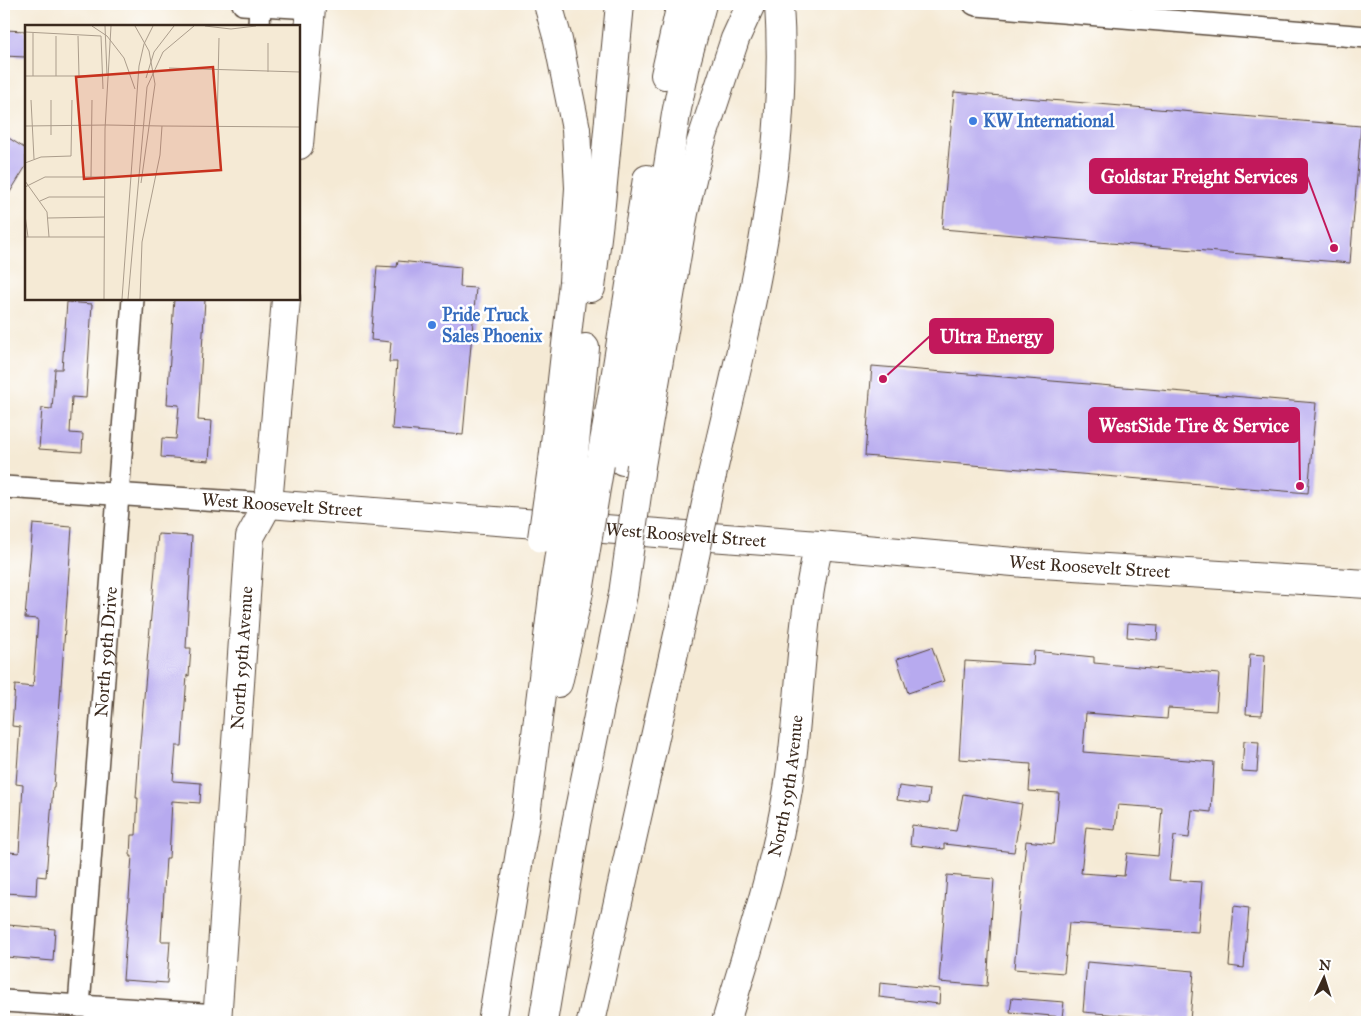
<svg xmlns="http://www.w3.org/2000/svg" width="1371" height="1026" font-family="'IM FELL Great Primer',serif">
  <rect width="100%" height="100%" fill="#fff"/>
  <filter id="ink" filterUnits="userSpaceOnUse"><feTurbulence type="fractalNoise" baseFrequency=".02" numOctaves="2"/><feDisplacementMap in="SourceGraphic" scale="10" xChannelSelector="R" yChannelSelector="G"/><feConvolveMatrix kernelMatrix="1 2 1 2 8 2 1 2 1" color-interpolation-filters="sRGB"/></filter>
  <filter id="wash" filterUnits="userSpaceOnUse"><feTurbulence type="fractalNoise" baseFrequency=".0096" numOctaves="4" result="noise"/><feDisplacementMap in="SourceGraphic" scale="20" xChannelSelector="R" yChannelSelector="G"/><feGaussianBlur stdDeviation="1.12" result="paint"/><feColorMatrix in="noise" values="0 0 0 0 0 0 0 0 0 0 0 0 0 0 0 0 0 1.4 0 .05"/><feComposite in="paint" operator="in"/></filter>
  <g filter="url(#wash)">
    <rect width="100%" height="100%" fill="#f5ead5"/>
    <g id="blocks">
      <g fill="#b7aaef" fill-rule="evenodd">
        <polygon points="4,30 26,31 25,57 4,56"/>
        <polygon points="954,92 1361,126 1350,263 942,229"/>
        <polygon points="4,135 26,149 26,166 4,202"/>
        <polygon points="398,261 461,267 460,287 476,288 463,435 392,429 397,362 389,362 391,342 371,340 377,266 397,267"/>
        <polygon points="174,299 205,299 198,420 212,421 209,461 161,457 162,438 176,439 179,405 167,404"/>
        <polygon points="67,302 92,304 86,398 72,397 70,433 83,434 82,452 39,449 42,408 52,409 55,369 62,369"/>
        <polygon points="872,366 1316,403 1308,493 865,456"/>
        <polygon points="33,524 72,527 54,787 53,787 46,877 37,876 36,895 6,893 9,852 19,853 23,785 16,784 20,727 12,726 15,685 33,687 38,619 25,618"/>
        <polygon points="158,534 192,536 186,648 191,648 189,676 187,675 182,746 176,746 173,781 201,783 200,803 172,801 169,858 166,858 161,941 170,941 167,983 123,980 132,856 130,856 131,835 136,835 138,798 136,798 139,755"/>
        <polygon points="1128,623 1158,625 1157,640 1127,637"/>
        <polygon points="932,647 944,681 908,693 897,659"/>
        <path d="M 1034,651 L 1094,657 L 1094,663 L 1219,674 L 1216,711 L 1168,708 L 1167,719 L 1086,713 L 1083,752 L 1214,762 L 1211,812 L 1192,810 L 1189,838 L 1174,836 L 1169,880 L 1202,882 L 1198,932 L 1069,923 L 1064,973 L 1014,969 L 1026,841 L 1054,844 L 1059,793 L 1029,791 L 1031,764 L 959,759 L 965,661 L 1033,665 ZM 1118,805 L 1162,808 L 1158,856 L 1127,853 L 1124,876 L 1081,873 L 1086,827 L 1115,830 Z"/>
        <polygon points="1250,654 1265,655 1262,715 1246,714"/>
        <polygon points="1244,741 1259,742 1257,772 1242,771"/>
        <polygon points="899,786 930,790 928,804 897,800"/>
        <polygon points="963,794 1022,804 1014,852 944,844 944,849 910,845 912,825 956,831"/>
        <polygon points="947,875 994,879 987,986 939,982"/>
        <polygon points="1234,906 1249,908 1244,968 1229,966"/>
        <polygon points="8,925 55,929 53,961 6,957"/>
        <polygon points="1087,962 1194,971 1190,1021 1083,1012"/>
        <polygon points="880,983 940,989 939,1004 879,997"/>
        <polygon points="1012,998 1064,1002 1062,1017 1010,1012"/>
      </g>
    </g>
  </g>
  <g filter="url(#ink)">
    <use href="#blocks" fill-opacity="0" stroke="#574739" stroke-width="1"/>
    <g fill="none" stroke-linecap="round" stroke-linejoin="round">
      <defs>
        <g id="street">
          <polyline points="243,4 311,8"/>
          <polyline points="974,4 977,5 1367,37"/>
          <polyline points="259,26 260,4"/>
          <polyline points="4,487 268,504"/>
          <polyline points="4,1001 217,1015"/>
          <path id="s1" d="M 79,1006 L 133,299"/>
        </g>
        <g id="secondary">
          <polyline points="299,145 311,8 312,4"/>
          <path id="s2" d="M 268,504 L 819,545 L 1025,563 L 1367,584"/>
          <path id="s3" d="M 217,1022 L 250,537 L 268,504 L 286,299"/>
          <path id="s4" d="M 726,1022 C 749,945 775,868 788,789 C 801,708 799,624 819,545"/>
        </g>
        <g id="highway">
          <polyline points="548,4 558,40 576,129 579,188 573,282 553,461"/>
          <polyline points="665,75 681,4"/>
          <polyline points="591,288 601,204 620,4"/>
          <polyline points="623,461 676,114 687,59 702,4"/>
          <polyline points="573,462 585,348"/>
          <polyline points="600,464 613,391 647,179"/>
          <polyline points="641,466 684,213 700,145 735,39 751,4"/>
          <path d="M 712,475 C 748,320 790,164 779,4"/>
          <polyline points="558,683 579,592"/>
          <polyline points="492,1022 526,816 554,588"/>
          <polyline points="543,1022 576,824 623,594"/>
          <polyline points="591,1022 686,599"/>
        </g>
      </defs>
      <use href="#street" stroke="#574739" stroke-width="24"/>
      <use href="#secondary" stroke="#574739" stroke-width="30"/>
      <use href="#highway" stroke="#574739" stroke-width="30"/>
      <use href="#street" stroke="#fff" stroke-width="21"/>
      <use href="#secondary" stroke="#fff" stroke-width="28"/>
      <use href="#highway" stroke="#fff" stroke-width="28"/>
      <defs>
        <g id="highway-bridge">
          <polyline points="542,538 553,461"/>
          <polyline points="554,588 573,462"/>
          <polyline points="579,592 600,464"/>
          <polyline points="623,594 641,466"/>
          <polyline points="686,599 712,475"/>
        </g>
      </defs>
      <use href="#highway-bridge" stroke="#574739" stroke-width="30" stroke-linecap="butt"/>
      <use href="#highway-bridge" stroke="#fff" stroke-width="28"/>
    </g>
  </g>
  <g fill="#3f7fe0" stroke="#fff" stroke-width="2">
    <circle cx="973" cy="121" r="5"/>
    <circle cx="432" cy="325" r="5"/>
  </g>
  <g text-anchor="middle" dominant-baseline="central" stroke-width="5" stroke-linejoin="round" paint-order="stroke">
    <g font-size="18" font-weight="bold" fill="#366cbe" stroke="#fff" text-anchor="start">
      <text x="983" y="121">KW International</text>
      <text x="442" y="315">Pride Truck<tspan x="442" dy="21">Sales Phoenix</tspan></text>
    </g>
    <g font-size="18" fill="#3b2a1e" stroke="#fff">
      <text transform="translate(282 505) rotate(4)">West Roosevelt Street</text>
      <text stroke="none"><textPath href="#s2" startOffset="419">West Roosevelt Street</textPath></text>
      <text stroke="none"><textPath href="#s2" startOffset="824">West Roosevelt Street</textPath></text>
      <text stroke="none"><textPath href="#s1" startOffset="355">North 59th Drive</textPath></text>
      <text stroke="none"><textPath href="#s3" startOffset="365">North 59th Avenue</textPath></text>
      <text stroke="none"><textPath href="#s4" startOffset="244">North 59th Avenue</textPath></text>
    </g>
  </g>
  <g transform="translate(25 25)">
    <rect width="275" height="275" fill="#f5ead5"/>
    <path fill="none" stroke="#ab9d8c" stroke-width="1" d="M 67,1 L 82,11 L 99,33 L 110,64M 80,1 L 82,50M 110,1 L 124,26 L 130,59 L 116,158M 180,1 L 206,4 L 231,1M 0,7 L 76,11 L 78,64M 8,8 L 8,51M 31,11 L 31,51M 53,11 L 54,51M 144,43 L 275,47M 243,47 L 243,18M 0,51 L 78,51M 121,53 L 129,27 L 149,1M 6,75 L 9,134M 82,100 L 137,101 L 135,130 L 117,217 L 115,274M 0,101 L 82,100M 137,101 L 275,102M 192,101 L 194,13M 26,110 L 26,75M 0,138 L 16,132 L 46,131 L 47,75M 66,152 L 67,75M 0,156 L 22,187 L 24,212M 0,162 L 20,152 L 80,152M 15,176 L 24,172 L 80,172M 0,190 L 3,212M 23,193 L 80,192M 0,212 L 80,212M 79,274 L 80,104 L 86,1M 97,274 L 114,41 L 119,19 L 128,1M 103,274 L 122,62 L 138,27 L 169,1"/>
    <path fill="#c8321e" fill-opacity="0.15" stroke="#c8321e" stroke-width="2.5" d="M 188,42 L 196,145 L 59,154 L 51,52 Z"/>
    <rect width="275" height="275" fill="none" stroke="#3b2a1e" stroke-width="2.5"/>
  </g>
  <path fill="none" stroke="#c2185b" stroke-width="2" d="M1334 248L1307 176M883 379L930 336M1300 486L1299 425"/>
  <g fill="#c2185b" stroke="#fff" stroke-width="2">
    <circle cx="1334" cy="248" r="5"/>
    <circle cx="883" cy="379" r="5"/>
    <circle cx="1300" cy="486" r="5"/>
  </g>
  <g fill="#c2185b" stroke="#c2185b" stroke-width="2">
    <rect x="1090" y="159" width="217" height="34" rx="5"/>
    <rect x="930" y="319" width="123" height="34" rx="5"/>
    <rect x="1089" y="408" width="210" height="34" rx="5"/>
  </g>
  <g font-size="19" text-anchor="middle" font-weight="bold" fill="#fff">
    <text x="1199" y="183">Goldstar Freight Services</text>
    <text x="991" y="343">Ultra Energy</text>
    <text x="1194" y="432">WestSide Tire &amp; Service</text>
  </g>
  <rect width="1371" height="1026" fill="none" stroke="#fff" stroke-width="20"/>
  <g transform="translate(1324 978) rotate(4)" stroke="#ffffff" stroke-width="4" paint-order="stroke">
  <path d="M0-4L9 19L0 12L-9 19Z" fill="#3b2a1e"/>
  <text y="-8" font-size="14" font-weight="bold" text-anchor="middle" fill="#3b2a1e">N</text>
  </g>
</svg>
